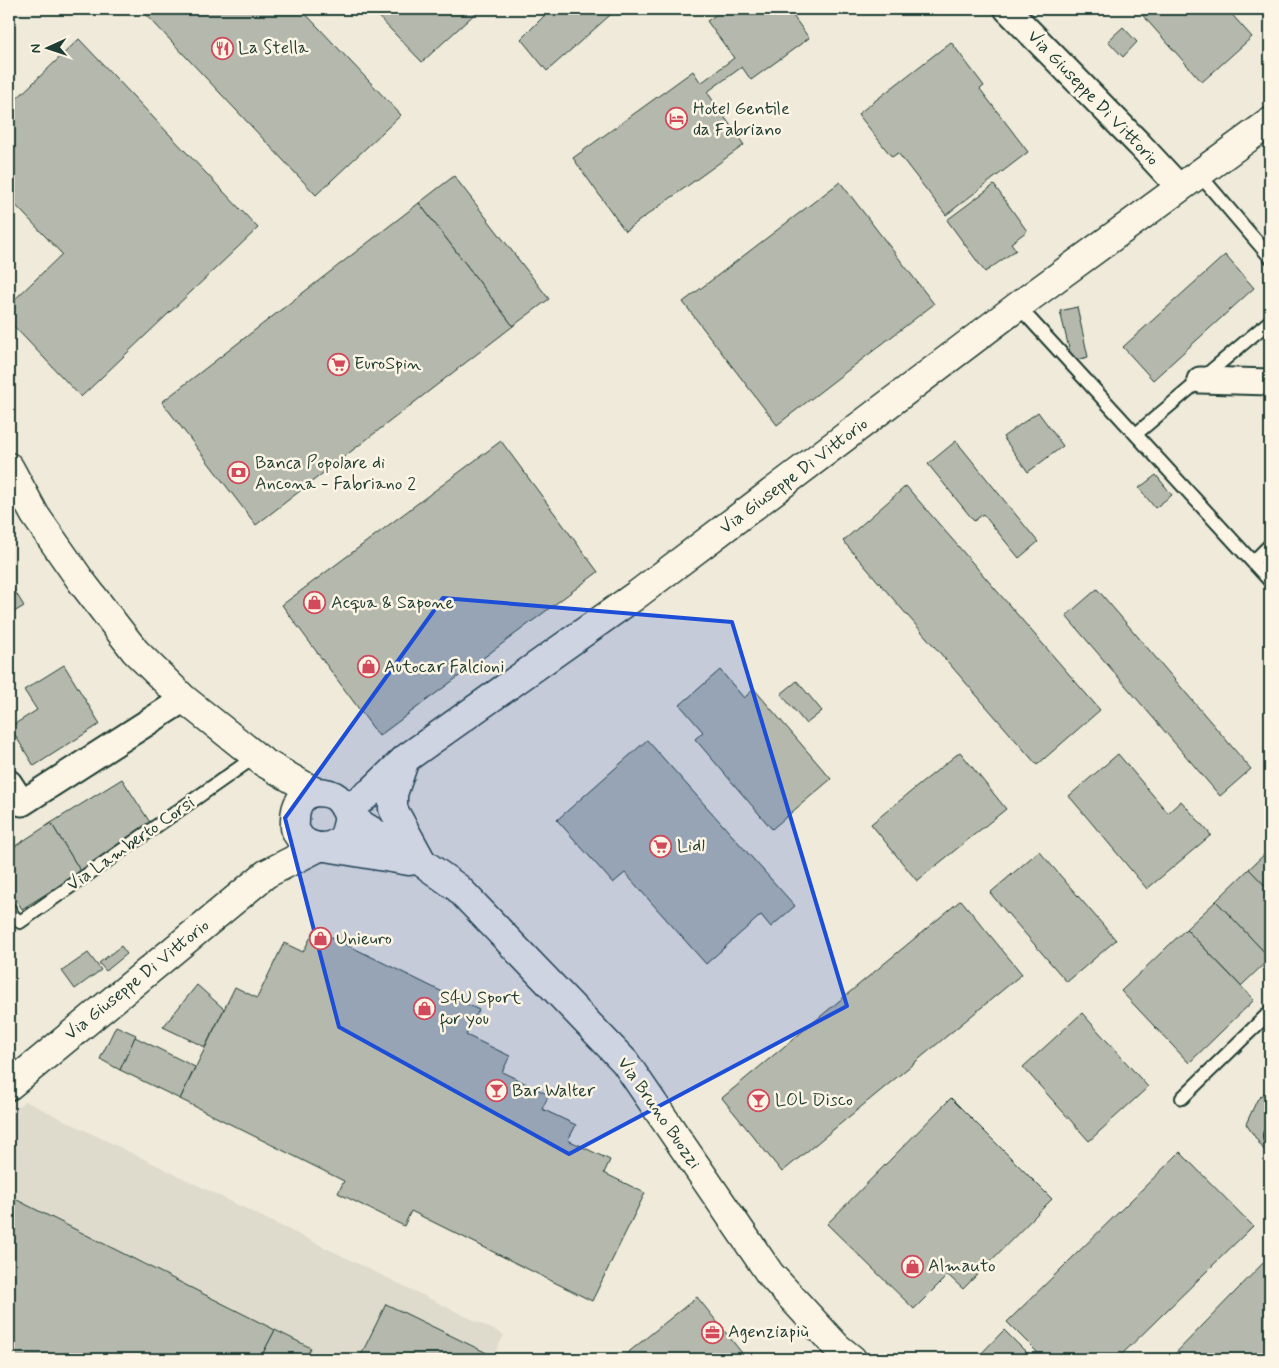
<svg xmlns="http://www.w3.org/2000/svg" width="1279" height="1368" font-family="Mynerve,sans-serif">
  <rect width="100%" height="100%" fill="#efeada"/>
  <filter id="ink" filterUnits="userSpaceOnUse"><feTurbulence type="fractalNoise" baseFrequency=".02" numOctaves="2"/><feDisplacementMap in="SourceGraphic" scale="10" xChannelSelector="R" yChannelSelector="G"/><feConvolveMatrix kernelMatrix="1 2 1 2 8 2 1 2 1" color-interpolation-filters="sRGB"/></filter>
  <g filter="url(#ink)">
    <polygon fill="#dedbcc" points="25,1101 504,1335 492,1359 9,1359 9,1113"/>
    <g fill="#b5b9ad" stroke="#1f3d34">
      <polygon points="141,9 301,9 401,115 316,195"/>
      <polygon points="371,9 480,9 422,62"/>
      <polygon points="551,9 617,9 547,71 521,39"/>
      <polygon points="724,9 788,9 809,38 751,80 742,67 707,92 744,145 625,231 573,158 693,71 701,83 734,58 707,21"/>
      <polygon points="1137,9 1227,9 1252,37 1202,82"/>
      <polygon points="1123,27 1137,42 1123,57 1108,41"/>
      <polygon points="79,39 258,228 81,397 9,321 9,305 62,254 9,198 9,106"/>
      <polygon points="951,42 984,86 980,89 1028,152 946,215 898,153 892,157 858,114"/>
      <polygon points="454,176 549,299 513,326 419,203"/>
      <polygon points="840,182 934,304 777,425 683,302"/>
      <polygon points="994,185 1027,231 1011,243 1016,250 985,272 947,220"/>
      <polygon points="419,203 513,326 256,525 162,402"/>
      <polygon points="1225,255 1254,288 1153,380 1123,347"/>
      <polygon points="1077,307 1088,357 1072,361 1060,311"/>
      <polygon points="1038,412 1063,446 1028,472 1003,437"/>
      <polygon points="501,441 598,572 379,736 282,605"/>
      <polygon points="956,441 1038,542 1019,558 983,514 974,521 928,464"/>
      <polygon points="1156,475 1172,495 1155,508 1139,488"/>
      <polygon points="906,486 1100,710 1037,765 843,541"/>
      <polygon points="9,582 24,606 9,615"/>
      <polygon points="1097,589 1251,769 1220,796 1066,616"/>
      <polygon points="64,665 100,724 34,766 10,727 37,710 24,690"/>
      <polygon points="720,670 744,698 754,689 831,779 772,829 695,739 703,732 680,705"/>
      <polygon points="797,681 822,711 806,724 781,694"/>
      <polygon points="647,740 795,906 771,927 761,915 706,964 625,873 613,883 557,820"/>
      <polygon points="960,752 1006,809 917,881 871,824"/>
      <polygon points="1118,754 1168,813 1181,801 1211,835 1147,889 1069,796"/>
      <polygon points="122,779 153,827 81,872 51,823"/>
      <polygon points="51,823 81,872 22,909 9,888 9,850"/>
      <polygon points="1270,849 1270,891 1249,869"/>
      <polygon points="1039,851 1116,940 1067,982 990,893"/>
      <polygon points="1249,869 1270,891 1270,958 1216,901"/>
      <polygon points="961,900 1022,974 782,1172 722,1098"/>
      <polygon points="1216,901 1270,958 1241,986 1186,929"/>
      <polygon points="315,929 479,1010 466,1035 510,1056 502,1072 549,1095 542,1109 576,1125 568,1140 610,1160 604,1173 645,1193 592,1301 411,1211 404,1226 338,1193 344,1181 180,1099 235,987 257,998 284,943 303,952"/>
      <polygon points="1186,929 1254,1000 1189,1063 1121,991"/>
      <polygon points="121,946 127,954 106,971 99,963"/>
      <polygon points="88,953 101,970 75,989 62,971"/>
      <polygon points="197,985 224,1009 205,1047 163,1027"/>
      <polygon points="1082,1013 1148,1087 1089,1141 1023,1067"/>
      <polygon points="116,1026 136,1035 120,1070 100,1059"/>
      <polygon points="135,1037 195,1067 180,1099 120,1070"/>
      <polygon points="1270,1087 1270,1156 1264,1150 1246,1124 1257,1100"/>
      <polygon points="951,1098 1052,1199 963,1289 948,1275 914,1309 827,1224"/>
      <polygon points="1180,1152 1253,1226 1117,1359 1044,1359 1007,1322"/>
      <polygon points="9,1196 275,1330 260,1359 9,1359"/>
      <polygon points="1268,1258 1270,1260 1270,1359 1170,1359"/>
      <polygon points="697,1297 742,1353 735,1359 620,1359"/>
      <polygon points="386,1304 493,1356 492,1359 359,1359"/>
      <polygon points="275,1330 311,1348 305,1359 260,1359"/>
      <polygon points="1004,1330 1033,1359 976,1359"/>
    </g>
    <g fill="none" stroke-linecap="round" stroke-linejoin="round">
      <defs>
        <g id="lane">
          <polyline points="1198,173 1270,257"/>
          <polyline points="1018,306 1270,581"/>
          <polyline points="1136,434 1270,321"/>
          <polyline points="1253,562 1270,545"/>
          <polyline points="9,812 22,803"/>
          <polyline points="9,909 13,916 20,922 256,756"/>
          <polyline points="1182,1098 1270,1012"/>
          <polyline points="1270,1135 1270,1138"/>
        </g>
        <g id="street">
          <polyline points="1007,9 1140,145 1179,187"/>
          <polyline points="1200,380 1270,382"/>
          <polyline points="9,783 22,803 184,699"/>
        </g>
        <g id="secondary">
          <polyline points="9,467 35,515 81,581 135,651 184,699 263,762 315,792"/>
          <polyline points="404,762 393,794 393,809 421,860"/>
          <path d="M 315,792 C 336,792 341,799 349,817 C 347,825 346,836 339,841 C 326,852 302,847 296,831 C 294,828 295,823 295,820 C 295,805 301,795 315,792 Z"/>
          <polyline points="347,810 372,791 405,759 635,596 1018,306 1270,122"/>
          <polyline points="349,817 423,863 458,888 625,1062 770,1274 837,1347 852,1359"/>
          <polyline points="326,847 409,861"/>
          <polyline points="9,1086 266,874 319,847"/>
        </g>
      </defs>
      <use href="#lane" stroke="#1f3d34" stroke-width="16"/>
      <use href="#street" stroke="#1f3d34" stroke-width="29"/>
      <use href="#secondary" stroke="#1f3d34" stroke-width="31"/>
      <use href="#lane" stroke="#fcf5e5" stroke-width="12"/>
      <use href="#street" stroke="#fcf5e5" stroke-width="25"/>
      <use href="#secondary" stroke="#fcf5e5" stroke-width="28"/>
    </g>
  </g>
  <path fill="#1d4ed8" fill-opacity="0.2" stroke="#1d4ed8" stroke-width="4" stroke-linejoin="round" d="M 443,598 L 732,622 L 847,1006 L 569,1154 L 339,1027 L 285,818 Z"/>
  <defs>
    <symbol id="restaurant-ring" viewBox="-11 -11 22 22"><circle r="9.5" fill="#fcf5e5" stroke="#d1495b" stroke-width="1.5"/><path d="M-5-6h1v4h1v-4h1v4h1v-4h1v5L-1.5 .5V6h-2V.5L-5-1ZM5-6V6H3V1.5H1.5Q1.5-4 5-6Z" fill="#d1495b"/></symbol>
    <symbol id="hotel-ring" viewBox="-11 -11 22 22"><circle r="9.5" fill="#fcf5e5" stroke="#d1495b" stroke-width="1.5"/><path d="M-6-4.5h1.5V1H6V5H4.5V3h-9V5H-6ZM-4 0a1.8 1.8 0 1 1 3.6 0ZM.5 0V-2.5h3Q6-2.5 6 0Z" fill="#d1495b"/></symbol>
    <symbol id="supermarket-ring" viewBox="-11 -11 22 22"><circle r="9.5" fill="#fcf5e5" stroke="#d1495b" stroke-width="1.5"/><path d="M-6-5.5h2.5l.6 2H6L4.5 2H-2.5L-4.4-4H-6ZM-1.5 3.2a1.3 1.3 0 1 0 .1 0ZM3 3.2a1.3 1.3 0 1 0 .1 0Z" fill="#d1495b"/></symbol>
    <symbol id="bank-ring" viewBox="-11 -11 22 22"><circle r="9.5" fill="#fcf5e5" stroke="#d1495b" stroke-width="1.5"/><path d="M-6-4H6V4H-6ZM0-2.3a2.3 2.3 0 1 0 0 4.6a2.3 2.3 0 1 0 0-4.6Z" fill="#d1495b"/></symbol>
    <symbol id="shop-ring" viewBox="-11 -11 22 22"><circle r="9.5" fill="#fcf5e5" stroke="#d1495b" stroke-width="1.5"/><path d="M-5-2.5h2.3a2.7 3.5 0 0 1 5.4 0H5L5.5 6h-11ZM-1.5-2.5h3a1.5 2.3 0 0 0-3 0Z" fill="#d1495b"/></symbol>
    <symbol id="bar-ring" viewBox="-11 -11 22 22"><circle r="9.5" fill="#fcf5e5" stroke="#d1495b" stroke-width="1.5"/><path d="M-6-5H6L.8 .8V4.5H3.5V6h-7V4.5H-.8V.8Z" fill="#d1495b"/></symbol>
    <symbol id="office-ring" viewBox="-11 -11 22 22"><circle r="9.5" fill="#fcf5e5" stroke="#d1495b" stroke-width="1.5"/><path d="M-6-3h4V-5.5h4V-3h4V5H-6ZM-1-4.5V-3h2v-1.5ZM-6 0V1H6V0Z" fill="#d1495b"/></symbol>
  </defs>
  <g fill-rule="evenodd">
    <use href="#restaurant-ring" x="210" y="36" width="25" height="25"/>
    <use href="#hotel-ring" x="664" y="106" width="25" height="25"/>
    <use href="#supermarket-ring" x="326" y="352" width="25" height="25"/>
    <use href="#bank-ring" x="226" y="460" width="25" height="25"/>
    <use href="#shop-ring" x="302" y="590" width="25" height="25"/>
    <use href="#shop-ring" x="356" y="654" width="25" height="25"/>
    <use href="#supermarket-ring" x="648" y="834" width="25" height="25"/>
    <use href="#shop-ring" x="308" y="926" width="25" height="25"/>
    <use href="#shop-ring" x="412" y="996" width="25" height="25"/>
    <use href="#bar-ring" x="484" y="1078" width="25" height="25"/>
    <use href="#bar-ring" x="746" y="1088" width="25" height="25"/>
    <use href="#shop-ring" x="900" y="1254" width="25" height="25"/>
    <use href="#office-ring" x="700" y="1320" width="25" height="25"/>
  </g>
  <g text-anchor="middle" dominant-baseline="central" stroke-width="5" stroke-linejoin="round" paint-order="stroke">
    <g font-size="18" fill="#1f3d34" stroke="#fcf5e5" text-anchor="start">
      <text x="238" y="48">La Stella</text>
      <text x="693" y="109">Hotel Gentile<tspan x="693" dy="21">da Fabriano</tspan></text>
      <text x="354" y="364">EuroSpin</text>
      <text x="255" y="463">Banca Popolare di<tspan x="255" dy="21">Ancona - Fabriano 2</tspan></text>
      <text x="331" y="603">Acqua &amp; Sapone</text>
      <text x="384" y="667">Autocar Falcioni</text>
      <text x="677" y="846">Lidl</text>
      <text x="336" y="939">Unieuro</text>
      <text x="440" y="998">S4U Sport<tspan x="440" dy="21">for you</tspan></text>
      <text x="512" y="1091">Bar Walter</text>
      <text x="775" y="1100">LOL Disco</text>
      <text x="928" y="1266">Almauto</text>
      <text x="728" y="1332">Agenziapiù</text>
    </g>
    <g font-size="18" fill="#1f3d34" stroke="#fcf5e5">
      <text transform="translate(1093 98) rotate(46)">Via Giuseppe Di Vittorio</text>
      <text transform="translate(794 476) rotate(-37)">Via Giuseppe Di Vittorio</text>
      <text transform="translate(131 844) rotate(-35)">Via Lamberto Corsi</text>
      <text transform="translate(137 980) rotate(-39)">Via Giuseppe Di Vittorio</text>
      <text transform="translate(659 1113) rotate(55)">Via Bruno Buozzi</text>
    </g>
  </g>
  <rect width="1279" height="1368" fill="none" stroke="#fcf5e5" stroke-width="30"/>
  <rect x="15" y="15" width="1249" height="1338" fill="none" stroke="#1f3d34" stroke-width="2" filter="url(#ink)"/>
  <g transform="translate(48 48) rotate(267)" stroke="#fcf5e5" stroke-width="4" paint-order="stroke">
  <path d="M0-4L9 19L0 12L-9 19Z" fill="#1f3d34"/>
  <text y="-8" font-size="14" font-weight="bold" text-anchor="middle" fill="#1f3d34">N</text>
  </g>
</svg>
